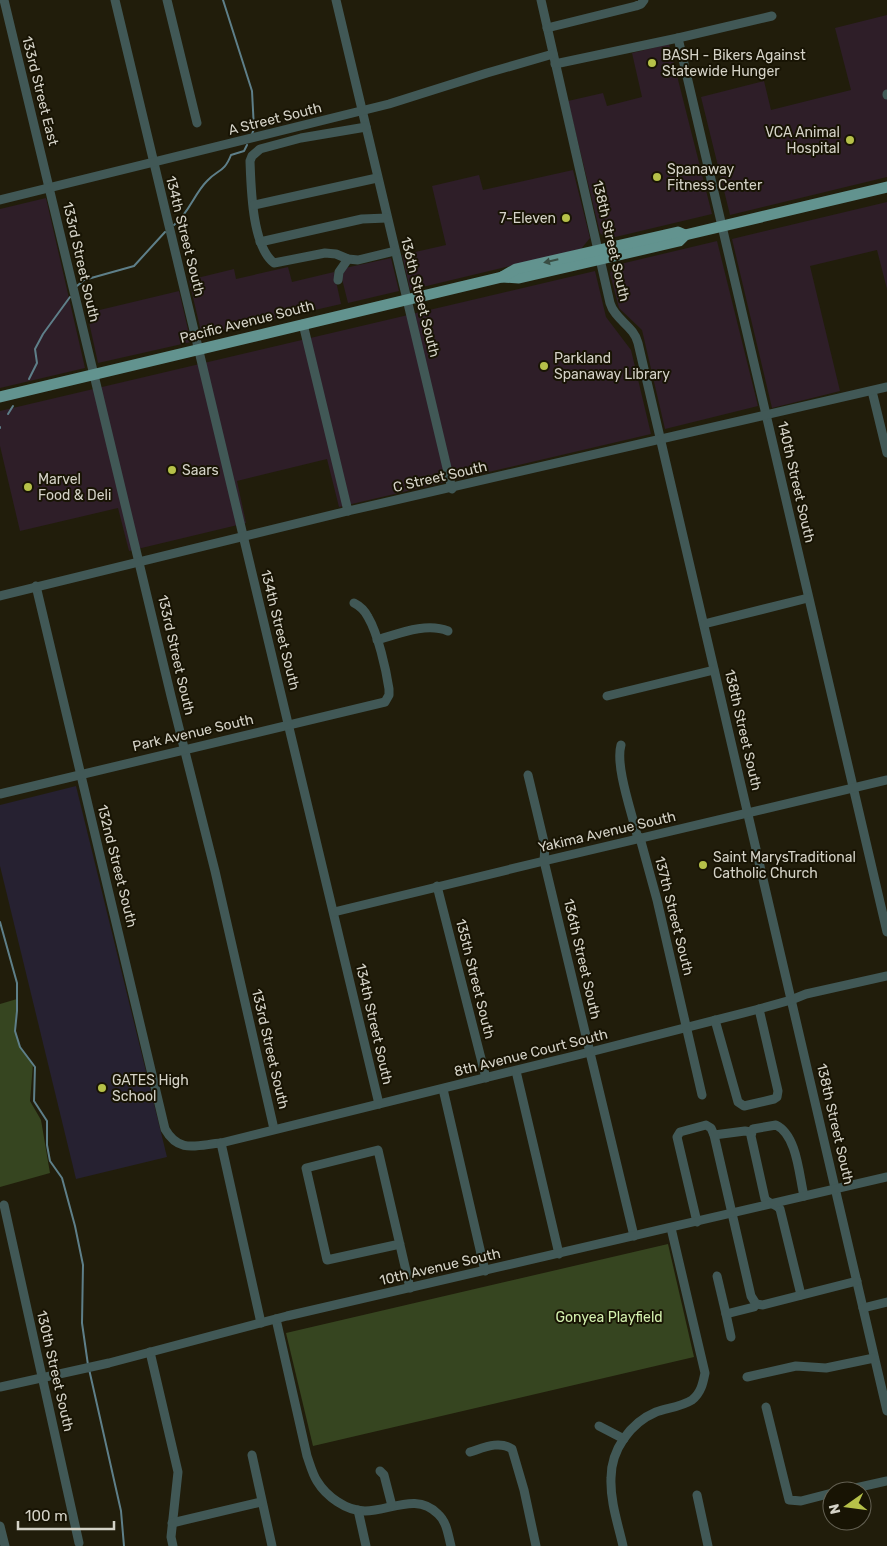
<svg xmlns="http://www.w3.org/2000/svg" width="887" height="1546" font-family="Rubik,sans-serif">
  <rect width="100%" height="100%" fill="#211d0b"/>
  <g fill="#2e1e28">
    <polygon points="887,15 887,177 730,215 701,97 764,81 771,110 851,90 835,28"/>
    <polygon points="669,44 712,214 607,239 600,233 568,101 603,93 607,106 642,97 632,53"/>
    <polygon points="573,170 590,238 581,249 410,290 402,255 446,245 432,186 479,175 483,190"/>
    <polygon points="46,198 85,368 0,388 0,209"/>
    <polygon points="887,202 887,289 877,250 810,266 840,391 772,408 732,239"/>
    <polygon points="717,241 758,406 665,429 642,330 619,308 610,274 612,266"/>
    <polygon points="391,258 399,291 348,303 341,275 345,268"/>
    <polygon points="288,267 292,282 334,272 341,304 202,336 189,280 234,269 236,279"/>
    <polygon points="595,271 606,317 631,350 651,434 339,507 327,459 237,481 246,523 129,551 118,508 20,531 0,446 0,411"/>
    <polygon points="179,291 191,342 98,363 87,313"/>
  </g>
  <polygon fill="#262131" points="76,786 167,1157 76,1179 0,866 0,805"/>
  <g fill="#364520">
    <polygon points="17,999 15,1031 20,1047 33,1064 30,1101 41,1120 50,1173 0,1187 0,1004"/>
    <polygon points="668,1244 694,1357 313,1446 286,1333"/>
  </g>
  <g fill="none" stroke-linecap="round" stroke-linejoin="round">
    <g stroke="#5e7f89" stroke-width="2">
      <polyline points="223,0 252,91 254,129 252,134"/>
      <path d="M 174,225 C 189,213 194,194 207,181 C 218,169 224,173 231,155 L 244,151 L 247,145"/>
      <polyline points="77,286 84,280 134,266 165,232"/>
      <polyline points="29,379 37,363 35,349 43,334 70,297"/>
      <polyline points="8,414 13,406"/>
      <polyline points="0,428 0,427"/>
      <polyline points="0,922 17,983 17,1011 15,1031 20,1047 35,1067 34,1101 47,1121 47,1145 50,1161 62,1178 75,1226 83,1265 82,1323 88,1365"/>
      <polyline points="89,1369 121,1511 124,1546"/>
    </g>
    <g stroke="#415856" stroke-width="9">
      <polyline points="4,0 171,696 215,871 274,1129"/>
      <polyline points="115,0 379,1104"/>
      <polyline points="167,0 197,123"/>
      <polyline points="336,0 452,489"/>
      <path d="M 541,0 L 610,303 C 615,320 634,326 638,343 L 887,1411"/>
      <polyline points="547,28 636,6 641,4 644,0"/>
      <polyline points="678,38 887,932"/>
      <polyline points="555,64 678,38 772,16"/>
      <polyline points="887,94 887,95"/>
      <path d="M 366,127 L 301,138 L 260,149 L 252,156 L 250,161 C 251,188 252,246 274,263 L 325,253 L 336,254 L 348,259 L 358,260 L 395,251"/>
      <polyline points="0,200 389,104 487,73 553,54"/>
      <polyline points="254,205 377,178"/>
      <polyline points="260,242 362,219 387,218"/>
      <polyline points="338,280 339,272 348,259"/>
      <polyline points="303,324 348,511"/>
      <polyline points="872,391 887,453"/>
      <path d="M 36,586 L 165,1129 C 179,1154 197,1145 221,1143 L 598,1050 L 759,1009 L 791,1000 L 806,994 L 887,976"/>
      <polyline points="0,596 348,511 887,387"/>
      <polyline points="704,624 808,598"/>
      <path d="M 377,640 C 398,634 426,622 448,631"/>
      <polyline points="607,696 714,670"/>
      <path d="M 621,745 C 615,766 632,813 637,835 L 640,838 L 657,900 L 702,1095"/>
      <polyline points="528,775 545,846 544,861 634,1236"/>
      <path d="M 0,794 L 385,702 L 389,695 L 389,689 C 386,669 378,634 368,617 C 365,611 360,606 354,603"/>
      <polyline points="437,886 486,1078"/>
      <polyline points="334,912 544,861 887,780"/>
      <polyline points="715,1020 738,1102 744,1106 774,1099 777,1097 778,1091 759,1009"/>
      <polyline points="516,1071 559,1254"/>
      <polyline points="443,1089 485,1271"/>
      <polyline points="714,1135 745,1131 751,1132"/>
      <polyline points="221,1143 261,1323"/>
      <polyline points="4,1205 79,1543"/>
      <polyline points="697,1222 677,1137 680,1132 706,1125 711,1128 714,1135 751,1296 756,1304"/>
      <polyline points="400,1244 327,1260 306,1168 378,1150 410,1288"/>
      <polyline points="717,1276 726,1314"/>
      <path d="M 801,1295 L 780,1209 C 776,1204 769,1204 765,1199 L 751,1136 L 753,1129 L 776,1125 C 797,1135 799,1175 804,1196"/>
      <polyline points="756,1304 763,1305 857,1281"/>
      <polyline points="863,1308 887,1302"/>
      <path d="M 276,1319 L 307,1456 C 310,1464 312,1473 317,1481 C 326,1496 346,1511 365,1511 C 390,1511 417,1492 438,1514 C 447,1522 448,1535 451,1546"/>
      <polyline points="731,1337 726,1314 754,1307 756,1304"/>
      <polyline points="150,1352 178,1472 171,1537 173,1546"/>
      <polyline points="747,1377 796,1366 826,1368 874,1358"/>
      <polyline points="0,1387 109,1363 287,1316 887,1177"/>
      <polyline points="766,1407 789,1500 801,1501 832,1493"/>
      <polyline points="599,1426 624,1439"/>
      <path d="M 470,1452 C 483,1448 499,1440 512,1449 L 524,1490 L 536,1546"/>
      <polyline points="252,1455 272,1546"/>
      <polyline points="380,1471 384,1475 392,1506"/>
      <polyline points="842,1491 887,1481"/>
      <polyline points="697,1495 708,1546"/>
      <polyline points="358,1510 366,1546"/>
      <polyline points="172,1523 261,1502"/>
      <polyline points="0,1526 5,1546"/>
      <path d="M 623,1546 C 618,1524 610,1501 611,1478 C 611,1450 630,1423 656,1412 C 667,1408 681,1407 692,1400 C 701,1393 703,1383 705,1373 L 671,1228"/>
    </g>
    <g stroke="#62938f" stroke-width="11">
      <polyline points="502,277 519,278 679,241 685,235"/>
      <polyline points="0,397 502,277 516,269 678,232 685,235 887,187"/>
    </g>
  </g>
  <defs><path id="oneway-solid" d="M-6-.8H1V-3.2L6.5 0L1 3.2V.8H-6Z" transform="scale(1.25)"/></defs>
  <use fill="#394d43" href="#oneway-solid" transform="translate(551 261) rotate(167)"/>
  <g fill="#b6c149" stroke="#181404" stroke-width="2">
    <circle cx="652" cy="63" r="5"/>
    <circle cx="850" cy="140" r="5"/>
    <circle cx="657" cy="177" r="5"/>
    <circle cx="566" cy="218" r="5"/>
    <circle cx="544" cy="366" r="5"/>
    <circle cx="172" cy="470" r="5"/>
    <circle cx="28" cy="487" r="5"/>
    <circle cx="703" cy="865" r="5"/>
    <circle cx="102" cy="1088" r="5"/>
  </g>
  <g text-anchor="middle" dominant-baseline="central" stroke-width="4" stroke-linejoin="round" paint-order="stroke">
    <g font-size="14" fill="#d4d2c7" stroke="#181404" text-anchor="start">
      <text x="662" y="55">BASH - Bikers Against<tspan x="662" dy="16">Statewide Hunger</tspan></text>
      <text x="840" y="132" text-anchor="end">VCA Animal<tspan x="840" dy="16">Hospital</tspan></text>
      <text x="667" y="169">Spanaway<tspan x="667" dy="16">Fitness Center</tspan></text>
      <text x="556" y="218" text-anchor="end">7-Eleven</text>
      <text x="554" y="358">Parkland<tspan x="554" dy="16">Spanaway Library</tspan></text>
      <text x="182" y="470">Saars</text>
      <text x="38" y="479">Marvel<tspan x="38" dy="16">Food &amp; Deli</tspan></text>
      <text x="713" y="857">Saint MarysTraditional<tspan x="713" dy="16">Catholic Church</tspan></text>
      <text x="112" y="1080">GATES High<tspan x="112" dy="16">School</tspan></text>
    </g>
    <g font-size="14" fill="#d4d2c7" stroke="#181404">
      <text transform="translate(40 91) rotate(76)">133rd Street East</text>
      <text transform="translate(275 119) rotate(-14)">A Street South</text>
      <text transform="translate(185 236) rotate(76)">134th Street South</text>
      <text transform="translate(611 241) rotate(77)">138th Street South</text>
      <text transform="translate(81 262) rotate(77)">133rd Street South</text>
      <text transform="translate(420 297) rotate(76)">136th Street South</text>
      <text transform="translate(247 322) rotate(-14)">Pacific Avenue South</text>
      <text transform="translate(440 477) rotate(-13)">C Street South</text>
      <text transform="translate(796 482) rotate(77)">140th Street South</text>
      <text transform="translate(280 630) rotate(76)">134th Street South</text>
      <text transform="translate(176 655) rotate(77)">133rd Street South</text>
      <text transform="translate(743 730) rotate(77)">138th Street South</text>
      <text transform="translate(193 733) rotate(-13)">Park Avenue South</text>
      <text transform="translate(607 832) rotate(-13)">Yakima Avenue South</text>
      <text transform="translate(117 866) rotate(76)">132nd Street South</text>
      <text transform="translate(674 916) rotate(76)">137th Street South</text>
      <text transform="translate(582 959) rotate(77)">136th Street South</text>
      <text transform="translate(475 979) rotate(76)">135th Street South</text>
      <text transform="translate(374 1024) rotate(77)">134th Street South</text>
      <text transform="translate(270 1049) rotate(77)">133rd Street South</text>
      <text transform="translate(531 1053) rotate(-14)">8th Avenue Court South</text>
      <text transform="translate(835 1124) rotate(77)">138th Street South</text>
      <text transform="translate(440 1267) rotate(-13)">10th Avenue South</text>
      <text transform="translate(55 1371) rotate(77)">130th Street South</text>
    </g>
    <g font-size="14" fill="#d3f0ae" stroke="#181404">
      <text x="609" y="1317">Gonyea Playfield</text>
    </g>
  </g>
  <g transform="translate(847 1506) rotate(256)"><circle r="24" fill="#181404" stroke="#636052"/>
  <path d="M0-4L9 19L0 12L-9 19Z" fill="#b6c149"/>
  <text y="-8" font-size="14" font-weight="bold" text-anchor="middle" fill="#d4d2c7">N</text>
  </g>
  <path d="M18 1521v8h96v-8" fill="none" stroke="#d4d2c7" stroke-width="2.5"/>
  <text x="25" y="1521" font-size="15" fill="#d4d2c7" stroke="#181404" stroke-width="4" paint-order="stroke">100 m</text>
</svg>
